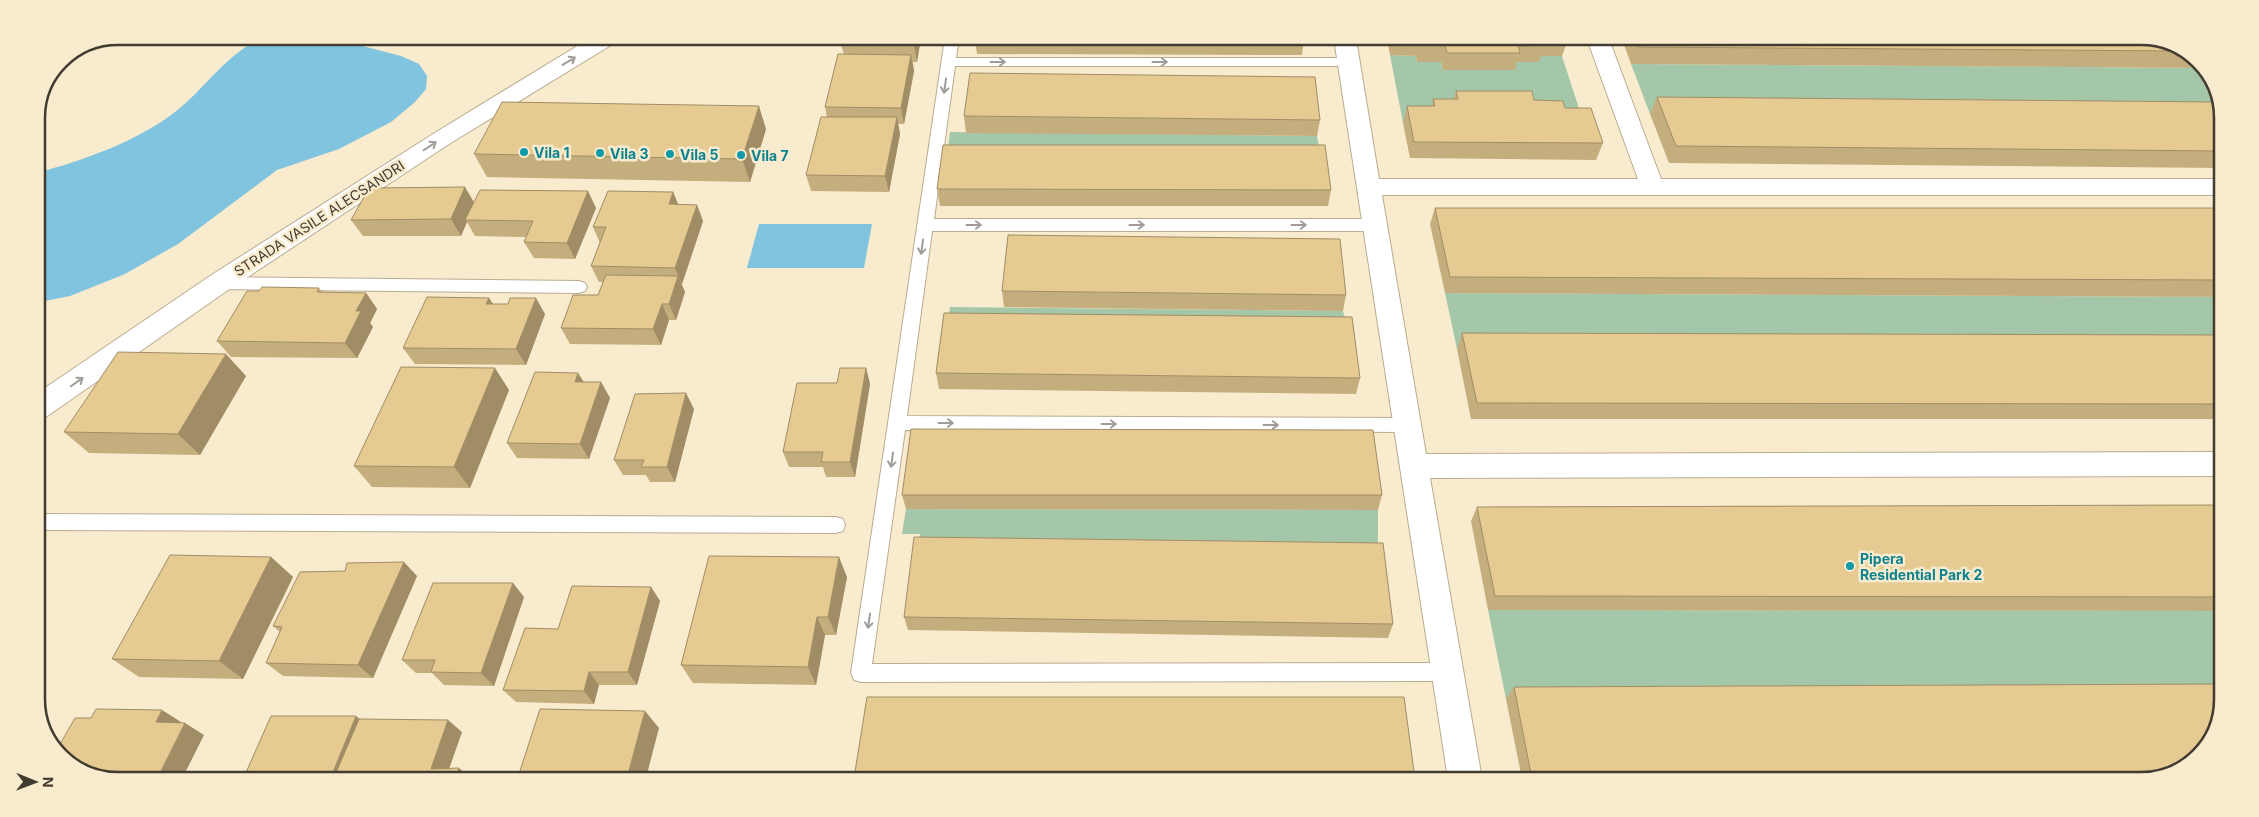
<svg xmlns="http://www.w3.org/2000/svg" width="2259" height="817" font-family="Inter,sans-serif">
  <rect width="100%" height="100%" fill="#f9ebce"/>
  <g fill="#a5c7a9">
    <polygon points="1390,55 1416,56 1417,62 1441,62 1443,70 1514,70 1513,62 1539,62 1537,56 1562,56 1584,124 1403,123"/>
    <polygon points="1631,64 2206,68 2223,112 2223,118 1650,114"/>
    <polygon points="950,132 1317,136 1322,162 946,161"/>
    <polygon points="1445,293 2221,297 2221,351 1457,349"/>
    <polygon points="950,307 1343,311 1349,333 947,329"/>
    <polygon points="906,509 1378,510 1378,557 918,551 920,534 902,534"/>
    <polygon points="1488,610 2219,611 2219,696 1506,699"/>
  </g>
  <g fill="#81c4e0">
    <path d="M 265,37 L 328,37 L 401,56 L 419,64 L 427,76 L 426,89 L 415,102 L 391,122 L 339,149 L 277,170 L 178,244 L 125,274 L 70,296 L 45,301 L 36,299 L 36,173 C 82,161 138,141 175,112 C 206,88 228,51 265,37 Z"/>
    <polygon points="759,224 872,224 864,268 747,268"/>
  </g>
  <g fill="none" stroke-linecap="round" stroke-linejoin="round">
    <defs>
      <g id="lane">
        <polygon points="945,38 959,38 956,58 1348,58 1355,62 1348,66 955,66 934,219 1375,219 1380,221 1383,225 1380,229 1375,231 932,231 907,416 1409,418 1415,420 1418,425 1415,430 1409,432 905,430 872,664 1447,663 1454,665 1457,672 1454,679 1447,681 861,682 854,680 851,673"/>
        <polygon points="219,277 579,281 585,283 587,287 585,291 579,293 219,289 213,287 211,283 213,279"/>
        <polygon points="36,514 836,517 843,519 845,525 843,531 836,533 36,530"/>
      </g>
      <g id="street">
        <polygon points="592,37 618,37 616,42 449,144 228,290 46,417 36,420 36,394 210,276 433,134"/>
        <polygon points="1334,39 1356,39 1379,179 1638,179 1587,39 1609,39 1661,179 2222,179 2222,195 1382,195 1426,454 2220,452 2220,476 1430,478 1482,779 1448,779"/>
      </g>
    </defs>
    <use href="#lane" stroke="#b9ac91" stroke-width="2"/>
    <use href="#street" stroke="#b9ac91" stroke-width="2"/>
    <use href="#lane" fill="#fff" fill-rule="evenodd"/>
    <use href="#street" fill="#fff" fill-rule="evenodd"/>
  </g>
  <g fill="#c5ae7d">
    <polygon points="921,38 917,62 913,62 914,71 904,124 898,124 900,134 889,192 811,191 806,175 827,117 825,107 844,54 841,45"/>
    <polygon points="975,38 1304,39 1302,55 977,54"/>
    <polygon points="1387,39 1568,39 1562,56 1541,56 1539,62 1517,62 1515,70 1443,70 1441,62 1417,62 1416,56 1390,55"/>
    <polygon points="1622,39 2167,40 2206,68 1631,64"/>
    <polygon points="1456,91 1534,100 1565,108 1603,143 1596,160 1410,158 1403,123 1407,106 1432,106 1433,99 1454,99"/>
    <polygon points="1657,97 2223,112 2222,168 1669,163 1650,114"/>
    <polygon points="964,116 1320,120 1317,136 966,133"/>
    <polygon points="766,129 750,182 487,177 474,154"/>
    <polygon points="937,189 1331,190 1328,206 940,206"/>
    <polygon points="673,192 678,204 697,205 703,221 682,284 681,284 685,292 676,320 669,320 661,345 570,344 561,328 598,295 603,282 599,282 591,266 600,243 593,227"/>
    <polygon points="474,202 596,208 575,259 534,258 524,242 526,237 475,236 467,222 461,236 363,236 351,220"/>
    <polygon points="1435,208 2222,208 2221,297 1445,293 1430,224"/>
    <polygon points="319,288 322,292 366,293 377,309 370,323 373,327 357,358 231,357 217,341 259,291"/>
    <polygon points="1002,291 1346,295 1343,311 1004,307"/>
    <polygon points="489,298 493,304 508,304 545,314 526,365 415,364 403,348"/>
    <polygon points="1462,333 2221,335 2221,419 1471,419 1457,349"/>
    <polygon points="866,368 870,384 855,477 826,477 823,467 789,467 783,452 837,383"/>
    <polygon points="578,373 584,382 601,382 610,398 589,459 517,458 507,443"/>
    <polygon points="936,373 1360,378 1356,394 939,389"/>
    <polygon points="246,376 200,455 89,453 64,432"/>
    <polygon points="509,390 470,488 372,487 354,466"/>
    <polygon points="694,409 675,482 650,482 646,475 623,475 614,460"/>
    <polygon points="902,495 1382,495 1378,510 906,509"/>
    <polygon points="2220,505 2219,611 1488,610 1471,521 1477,507"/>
    <polygon points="271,557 293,577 243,679 139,677 112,659"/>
    <polygon points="417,576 373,678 283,676 266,663 280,632 273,626"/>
    <polygon points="847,577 836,635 825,635 816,685 693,683 681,665"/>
    <polygon points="651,587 660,601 637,685 599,685 594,704 516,702 503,690 558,629"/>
    <polygon points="524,597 494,686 444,685 432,673 416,673 402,660"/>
    <polygon points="904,617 1393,624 1388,638 908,630"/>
    <polygon points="1514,687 2191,764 2142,781 1522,779 1506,699"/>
    <polygon points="359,719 462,732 449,769 469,777 244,777"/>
  </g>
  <g fill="#a08d66">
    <polygon points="915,38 921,38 917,62 914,45"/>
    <polygon points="911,55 914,71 904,124 901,108"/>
    <polygon points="759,106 766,129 750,182 742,159"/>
    <polygon points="897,117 900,134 889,192 885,176"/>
    <polygon points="465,187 475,204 465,220 467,222 461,236 451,219"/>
    <polygon points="588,191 596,208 575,259 567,243"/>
    <polygon points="673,192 680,209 669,204"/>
    <polygon points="697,205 703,221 682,284 675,268"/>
    <polygon points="678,276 685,292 676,320 669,304"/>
    <polygon points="366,293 377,309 370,323 373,327 357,358 345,343 356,311"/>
    <polygon points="489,298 499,314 486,304"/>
    <polygon points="536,298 545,314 526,365 516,349"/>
    <polygon points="662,304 669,320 661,345 653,329"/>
    <polygon points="226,354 246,376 200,455 178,434"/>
    <polygon points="495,368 509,390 470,488 454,467"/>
    <polygon points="866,368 870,384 855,477 850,462"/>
    <polygon points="578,373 587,388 575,382"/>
    <polygon points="601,382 610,398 589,459 580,444"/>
    <polygon points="686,393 694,409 675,482 667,467"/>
    <polygon points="271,557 293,577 243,679 219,661"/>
    <polygon points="839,557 847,577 836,635 828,617"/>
    <polygon points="404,562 417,576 373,678 358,665"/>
    <polygon points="513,583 524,597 494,686 481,673"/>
    <polygon points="651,587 660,601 637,685 628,672"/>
    <polygon points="817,617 825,635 816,685 808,667"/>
    <polygon points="589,672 599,685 594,704 584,691"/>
    <polygon points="162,710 181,722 175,734 156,722"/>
    <polygon points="645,711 659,728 646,778 627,778"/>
    <polygon points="356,716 372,729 335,775 338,777 331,777"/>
    <polygon points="448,720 462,732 446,777 431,769"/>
    <polygon points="185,723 204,735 183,777 158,777"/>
    <polygon points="459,768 469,777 456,777"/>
  </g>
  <g fill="#e5ca91" stroke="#a08d66">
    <polygon points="843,38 915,38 914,45 841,45"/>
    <polygon points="1420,39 1543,39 1545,45 1518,46 1520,53 1447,53 1445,45 1421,45"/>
    <polygon points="1635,39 2167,40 2182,51 1638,47"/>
    <polygon points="838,54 911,55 901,108 825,107"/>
    <polygon points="970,73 1315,77 1320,120 964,116"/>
    <polygon points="1456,91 1532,91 1534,100 1563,101 1565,108 1591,108 1603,143 1414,142 1407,106 1435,106 1433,99 1458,99"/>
    <polygon points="1657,97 2219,102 2223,112 2222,151 1676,146"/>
    <polygon points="502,102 759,106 742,159 474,154"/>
    <polygon points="821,117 897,117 885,176 806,175"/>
    <polygon points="943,145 1325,145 1331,190 937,189"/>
    <polygon points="465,187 451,219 351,220 369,188"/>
    <polygon points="480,190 588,191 567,243 524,242 533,221 465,220"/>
    <polygon points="608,191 673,192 669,204 697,205 675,268 591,266 606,227 593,227"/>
    <polygon points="1435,208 2222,208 2221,280 1450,277"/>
    <polygon points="1008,235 1340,239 1346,295 1002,291"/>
    <polygon points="606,275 678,276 669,304 662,304 653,329 561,328 573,295 598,295"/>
    <polygon points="262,287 319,288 317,292 366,293 356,311 361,311 345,343 217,341 247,291 259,291"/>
    <polygon points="427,297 489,298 486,304 508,304 510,298 536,298 516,349 403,348"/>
    <polygon points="944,313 1352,317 1360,378 936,373"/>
    <polygon points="1462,333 2221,335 2221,404 1477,403"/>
    <polygon points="118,352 226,354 178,434 64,432"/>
    <polygon points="401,367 495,368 454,467 354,466"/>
    <polygon points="840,368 866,368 850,462 821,462 823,452 783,452 797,383 837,383"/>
    <polygon points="535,372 578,373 575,382 601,382 580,444 507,443"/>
    <polygon points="686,393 667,467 641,467 644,460 614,460 635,394"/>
    <polygon points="911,429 1373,430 1382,495 902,495"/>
    <polygon points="2220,505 2219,597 1495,596 1477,507"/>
    <polygon points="914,537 1383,543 1393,624 904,617"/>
    <polygon points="170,555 271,557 219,661 112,659"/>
    <polygon points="709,556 839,557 828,617 817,617 808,667 681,665"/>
    <polygon points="404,562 358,665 266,663 282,627 273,626 300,572 345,571 347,563"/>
    <polygon points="433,583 513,583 481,673 431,672 435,660 402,660"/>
    <polygon points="572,586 651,587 628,672 589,672 584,691 503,690 525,628 558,629"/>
    <polygon points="2219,684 2219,725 2191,764 2146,779 1825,780 1532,779 1514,687"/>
    <polygon points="867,697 1404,697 1415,779 854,778"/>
    <polygon points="96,709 162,710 156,722 185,723 158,777 92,777 56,751 75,718 91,718"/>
    <polygon points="540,709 645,711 627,778 518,777"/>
    <polygon points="271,716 356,716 331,777 244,777"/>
    <polygon points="359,719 448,720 431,769 459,768 456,777 366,777 367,775 335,775"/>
  </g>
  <defs><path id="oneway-shaft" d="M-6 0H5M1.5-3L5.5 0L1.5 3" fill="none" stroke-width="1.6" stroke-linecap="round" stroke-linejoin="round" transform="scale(1.25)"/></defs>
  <g stroke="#a09d98">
    <use href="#oneway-shaft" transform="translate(569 61) rotate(-31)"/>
    <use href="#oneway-shaft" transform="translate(998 62)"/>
    <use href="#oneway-shaft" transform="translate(1160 62)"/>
    <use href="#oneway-shaft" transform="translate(945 86) rotate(98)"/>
    <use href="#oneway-shaft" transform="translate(430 146) rotate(-33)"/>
    <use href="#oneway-shaft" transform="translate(974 225)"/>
    <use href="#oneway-shaft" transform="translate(1137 225)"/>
    <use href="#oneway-shaft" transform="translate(1299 225)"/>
    <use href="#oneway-shaft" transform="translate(922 247) rotate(98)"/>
    <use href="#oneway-shaft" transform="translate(77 382) rotate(-35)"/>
    <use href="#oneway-shaft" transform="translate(946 423)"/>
    <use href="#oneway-shaft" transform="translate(1109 424)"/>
    <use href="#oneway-shaft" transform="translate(1271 425)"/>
    <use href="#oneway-shaft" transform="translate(892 460) rotate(98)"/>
    <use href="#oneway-shaft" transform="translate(869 621) rotate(98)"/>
  </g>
  <g fill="#0f9aa8" stroke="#f9ebce" stroke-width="2">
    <circle cx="524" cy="152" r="5"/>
    <circle cx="600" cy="153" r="5"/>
    <circle cx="670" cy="154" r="5"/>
    <circle cx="741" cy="155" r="5"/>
    <circle cx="1850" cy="566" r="5"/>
  </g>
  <g text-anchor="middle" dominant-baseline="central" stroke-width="5" stroke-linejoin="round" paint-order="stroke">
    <g font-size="14" font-weight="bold" fill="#0d838f" stroke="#f9ebce" text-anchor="start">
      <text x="534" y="152">Vila 1</text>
      <text x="610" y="153">Vila 3</text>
      <text x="680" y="154">Vila 5</text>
      <text x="751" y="155">Vila 7</text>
      <text x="1860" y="558">Pipera<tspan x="1860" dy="16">Residential Park 2</tspan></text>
    </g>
    <g font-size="14" fill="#413b30" stroke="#f9ebce">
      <text transform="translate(319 218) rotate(-33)">STRADA VASILE ALECSANDRI</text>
    </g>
  </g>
  <path d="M0 0H2259V817H0ZM118 45H2141A73 73 0 0 1 2214 118V699A73 73 0 0 1 2141 772H118A73 73 0 0 1 45 699V118A73 73 0 0 1 118 45Z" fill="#f9ebce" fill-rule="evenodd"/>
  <path fill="none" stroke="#413b30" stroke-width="2.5" d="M118 45H2141A73 73 0 0 1 2214 118V699A73 73 0 0 1 2141 772H118A73 73 0 0 1 45 699V118A73 73 0 0 1 118 45Z"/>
  <g transform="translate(35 782) rotate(91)" stroke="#f9ebce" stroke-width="4" paint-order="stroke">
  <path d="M0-4L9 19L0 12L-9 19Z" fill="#413b30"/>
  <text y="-8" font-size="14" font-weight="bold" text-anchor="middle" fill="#413b30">N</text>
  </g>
</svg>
